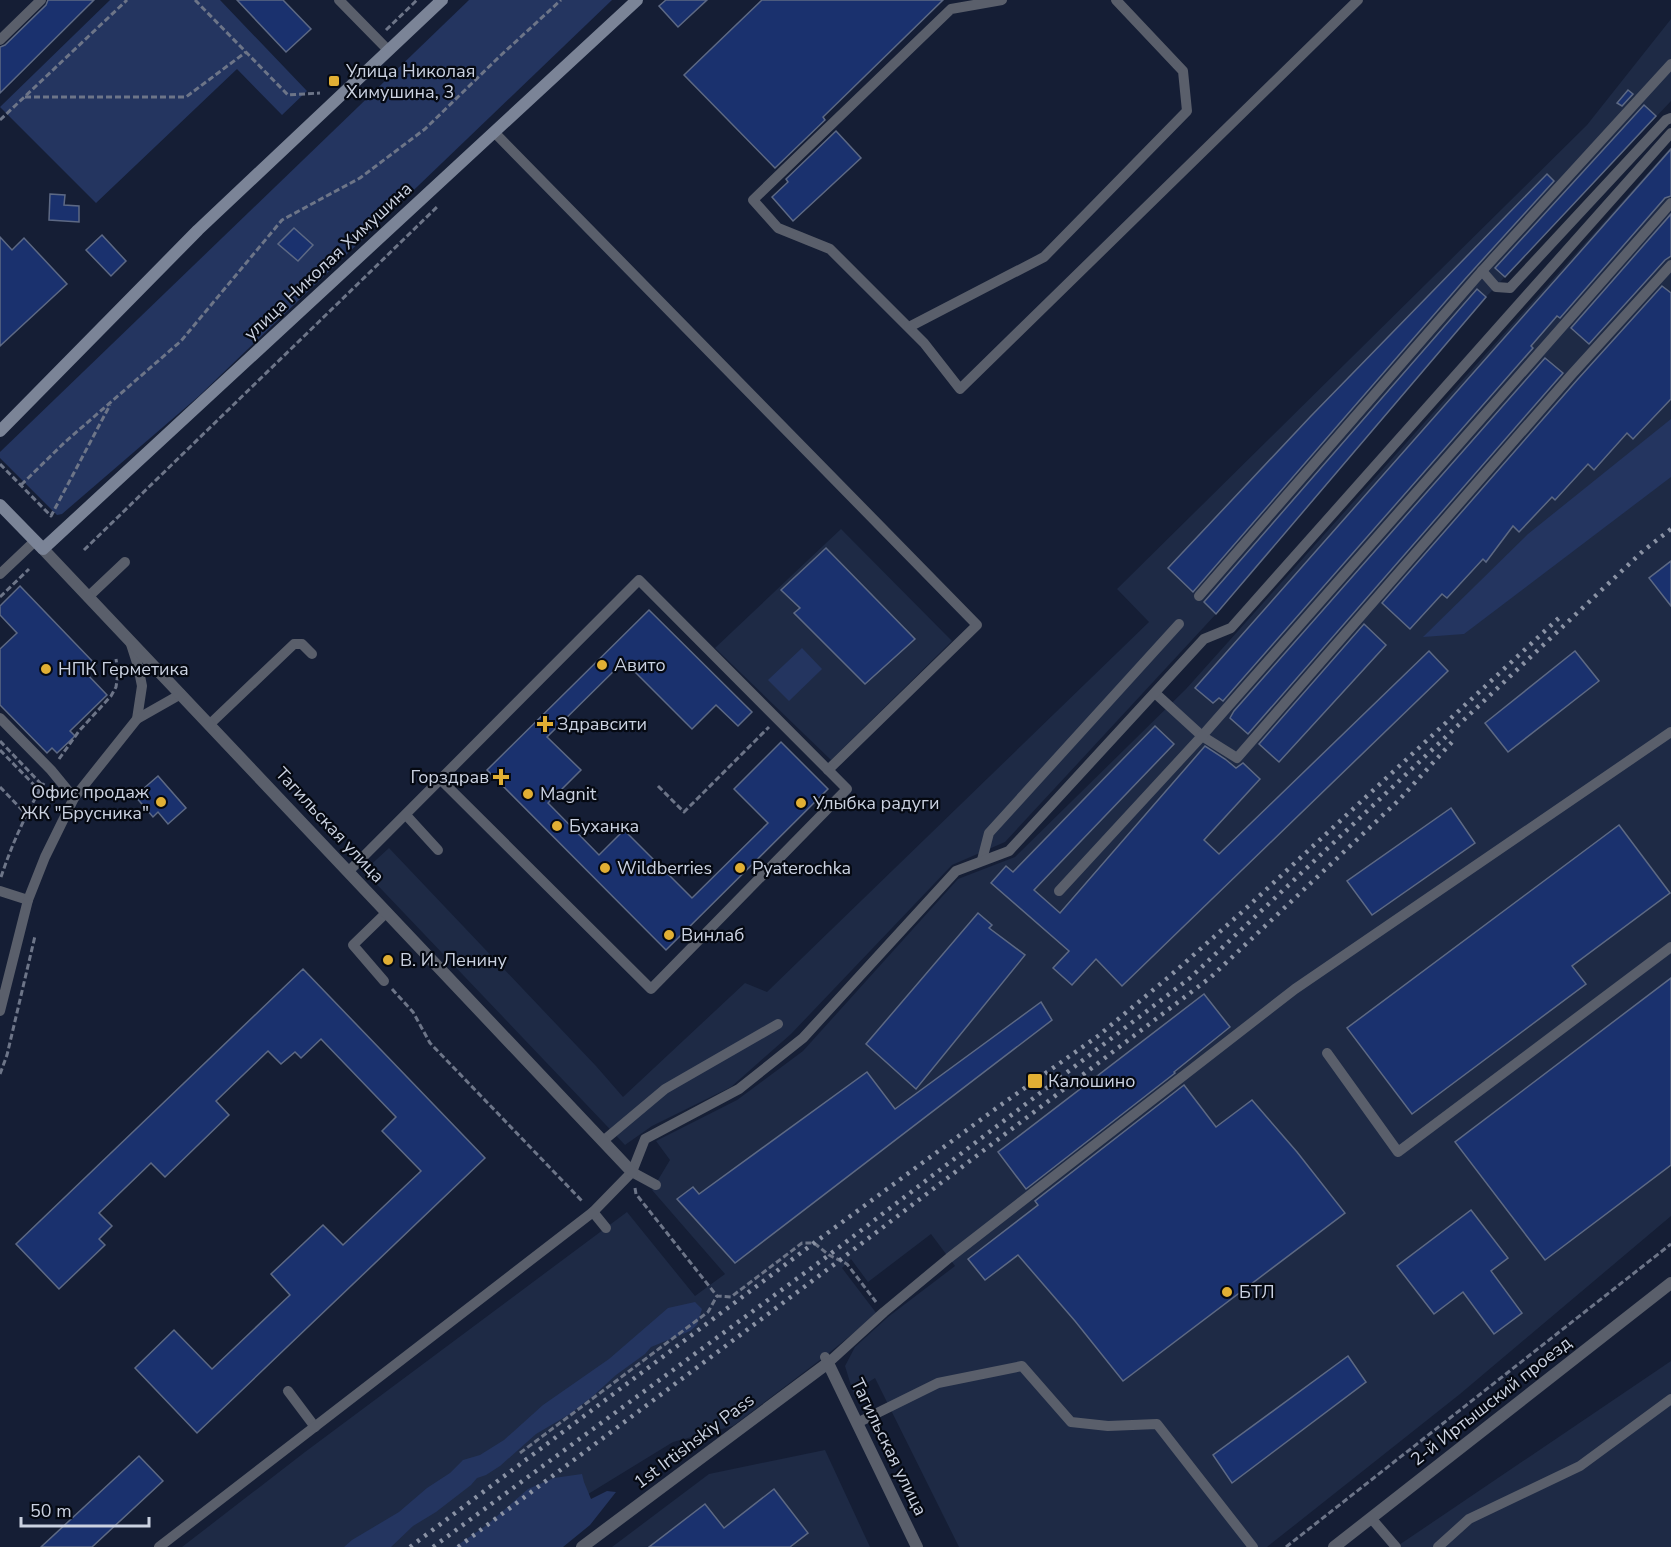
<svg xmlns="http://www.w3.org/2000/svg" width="1671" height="1547" font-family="'Nunito Sans',sans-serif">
  <rect width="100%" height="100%" fill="#151e35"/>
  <g fill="#1e2a45">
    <polygon points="1671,19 1671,101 1486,297 1216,614 1005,842 952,865 791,1034 731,1087 652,1126 625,1145 364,871 389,848 596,1066 623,1097 745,983 767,992 1149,622 1117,589 1587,125"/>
    <polygon points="1671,147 1671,1216 1460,1394 1267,1547 959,1547 875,1378 853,1392 845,1366 855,1347 888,1317 955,1266 931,1234 868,1282 851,1259 842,1268 877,1314 824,1357 733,1426 673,1442 567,1507 550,1547 182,1547 305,1452 627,1212 695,1296 725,1274 652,1190 670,1160 656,1141 737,1100 803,1051 958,879 1015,857 1186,689"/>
    <polygon points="841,529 952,641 831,760 715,648"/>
    <polygon points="1671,1361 1671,1547 1396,1547"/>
    <polygon points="825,1450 870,1547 612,1547 709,1474"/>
  </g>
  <g fill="#243560">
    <polygon points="110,0 220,0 307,91 282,115 237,69 96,203 0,107"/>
    <polygon points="469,0 612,0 199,396 62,514 57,515 0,458 0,452"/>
    <polygon points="1671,419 1671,477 1464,634 1423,637 1528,534"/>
    <polygon points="802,648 822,669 789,701 768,680"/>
    <polygon points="695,1302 702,1309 697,1325 690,1331 651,1347 645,1354 616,1375 593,1396 570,1414 536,1434 500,1466 486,1475 477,1478 471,1485 436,1512 413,1526 391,1547 344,1547 352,1540 399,1512 427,1488 450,1473 463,1460 480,1455 504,1440 543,1405 609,1359 668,1308"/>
    <polygon points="582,1474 584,1482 591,1499 607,1491 616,1492 590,1525 563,1547 455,1547 487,1525 528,1489 554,1478"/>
  </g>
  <g fill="#1a316e" stroke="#5d6984" stroke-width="1.5">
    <polygon points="48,0 94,0 0,93 0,47 5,45 46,5"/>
    <polygon points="237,0 283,0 311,29 286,52"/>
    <polygon points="666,0 707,0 678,27 659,6"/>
    <polygon points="762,0 943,0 823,117 825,120 775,168 684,75"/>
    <polygon points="1628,90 1633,94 1622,106 1617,103"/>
    <polygon points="1644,105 1656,116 1505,277 1495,268"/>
    <polygon points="836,131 861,158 793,221 772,197 788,182 786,179"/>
    <polygon points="1671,149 1671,196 1665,198 1560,318 1557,316 1531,346 1533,348 1223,701 1219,698 1213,703 1195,688"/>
    <polygon points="1547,174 1554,181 1465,279 1193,592 1168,568 1311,416"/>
    <polygon points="50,194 65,195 64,205 79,206 79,222 49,220"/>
    <polygon points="1671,214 1671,256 1665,260 1589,344 1571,328"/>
    <polygon points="294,228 313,245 298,261 278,244"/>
    <polygon points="102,235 126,261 111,276 86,250"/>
    <polygon points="0,237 12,250 24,238 67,284 0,346"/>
    <polygon points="1662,286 1671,293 1671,399 1633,439 1627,433 1594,470 1588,464 1555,500 1552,497 1519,532 1513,526 1486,562 1483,559 1447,598 1442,594 1410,629 1382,603 1578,379"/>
    <polygon points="1477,289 1486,297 1216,614 1204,602"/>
    <polygon points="1545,358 1563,373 1248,734 1230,718 1234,711"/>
    <polygon points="826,548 915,639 865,684 794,613 800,608 781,590"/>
    <polygon points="1671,561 1671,606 1649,578"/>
    <polygon points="20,586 96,665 87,674 107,695 70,731 75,736 57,753 52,748 47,753 0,705 0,649 17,633 0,615 0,606"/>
    <polygon points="649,610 752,712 738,726 716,705 692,729 624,661 547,737 581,770 548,803 599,855 624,830 692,898 768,823 734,789 781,742 828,789 666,950 487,770"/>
    <polygon points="1364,624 1386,645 1279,762 1259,744"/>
    <polygon points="1429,651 1448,671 1122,986 1096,959 1072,985 1053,968 1069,951 991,883 1006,866 1013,872 1155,726 1174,744 1034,890 1060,913 1205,746 1225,759 1236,768 1243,763 1260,779 1204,840 1219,854"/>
    <polygon points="1575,651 1599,681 1508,752 1485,723"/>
    <polygon points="158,776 186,808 168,824 158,812 153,817 135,796"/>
    <polygon points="1451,808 1475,843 1372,915 1347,881"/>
    <polygon points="1619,825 1670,893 1572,966 1586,984 1412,1114 1347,1028"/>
    <polygon points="978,913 992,925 989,928 1025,955 916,1089 866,1044"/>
    <polygon points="303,969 485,1158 197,1433 135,1368 174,1330 212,1369 290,1295 271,1274 323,1225 343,1245 421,1171 382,1131 396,1117 321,1039 301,1058 295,1052 281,1064 268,1051 216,1101 229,1115 165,1177 151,1163 99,1213 112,1226 99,1239 105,1245 59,1289 16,1244"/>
    <polygon points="1671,978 1671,1165 1545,1260 1455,1142"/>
    <polygon points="1204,994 1230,1027 1174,1072 1175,1073 1026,1189 998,1152"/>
    <polygon points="1041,1002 1052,1020 735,1263 677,1199 693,1187 699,1194 867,1072 895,1109"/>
    <polygon points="1184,1085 1216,1127 1252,1100 1297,1152 1345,1213 1123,1381 1075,1321 1018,1255 985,1280 968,1259 1038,1205 1035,1201"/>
    <polygon points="1471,1210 1508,1258 1491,1271 1522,1313 1494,1334 1463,1292 1434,1314 1397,1266"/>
    <polygon points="1348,1356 1366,1382 1232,1483 1213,1455"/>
    <polygon points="139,1456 163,1481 92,1547 41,1547"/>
    <polygon points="774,1489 808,1533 790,1547 649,1547 705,1504 724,1528"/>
  </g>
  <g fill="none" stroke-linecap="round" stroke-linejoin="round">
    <g stroke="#6d7588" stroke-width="3" stroke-dasharray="6 3" stroke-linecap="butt">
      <polyline points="195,0 288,95 320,93"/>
      <polyline points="386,30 417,0"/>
      <polyline points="25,97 186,97 246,52"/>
      <polyline points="0,120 127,0"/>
      <polyline points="0,464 51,516 110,405"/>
      <polyline points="21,485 65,442 181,341 282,220 360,178 425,129 499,57 561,0"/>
      <polyline points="84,550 438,206"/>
      <polyline points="0,597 29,569"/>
      <polyline points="0,741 42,785"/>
      <polyline points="0,750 39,790"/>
      <polyline points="59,759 79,731 111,696 116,687 118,673 116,659"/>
      <polyline points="658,786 684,812 769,727"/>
      <polyline points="0,787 26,814"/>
      <path d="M 1,877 C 12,844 26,813 44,783"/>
      <polyline points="392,989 413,1012 430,1043 583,1202"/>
      <polyline points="0,1074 7,1055 35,936"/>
      <polyline points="635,1188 636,1194 717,1296 731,1297 802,1243 814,1243 829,1255 847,1264 876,1302"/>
      <polyline points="520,1453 708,1312 717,1296"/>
      <polyline points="1286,1547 1671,1244"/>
    </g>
    <g stroke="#5a5f6b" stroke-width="10">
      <polyline points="339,0 388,50"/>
      <polyline points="1002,0 951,9 753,200 778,228 830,249 924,343 960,389 1358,0"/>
      <polyline points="0,40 41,0"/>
      <polyline points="494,132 977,625 828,770"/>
      <polyline points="1482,271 1671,64"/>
      <polyline points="909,327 1044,257 1187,111 1183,71 1116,0"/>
      <polyline points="0,574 35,541"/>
      <polyline points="1199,596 1482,271 1496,287 1510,288 1666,120 1671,118"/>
      <polyline points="88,597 125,562"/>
      <polyline points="130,641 138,666 142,686 137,719"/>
      <polyline points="1155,693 1202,736 1237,758 1572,374 1671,265"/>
      <polyline points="0,718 51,770 74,798"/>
      <polyline points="210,724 294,644 302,644 312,654"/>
      <polyline points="406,815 438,850"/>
      <polyline points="982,860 989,833 1179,624"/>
      <polyline points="349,871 639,580 847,789 651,989 441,780"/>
      <polyline points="0,891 28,900"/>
      <polyline points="1059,891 1202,736 1671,203"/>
      <polyline points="384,981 353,945 387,912"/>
      <polyline points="0,1011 28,900 45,857 74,798 137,719 181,694"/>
      <polyline points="1327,1053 1398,1152 1671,947"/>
      <polyline points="603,1141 665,1089 778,1024"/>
      <polyline points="632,1172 656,1185"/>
      <polyline points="593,1212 606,1228"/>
      <polyline points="825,1357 828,1363 884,1312 949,1258 1295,989 1671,732"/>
      <polyline points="288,1391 315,1427"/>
      <polyline points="857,1423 938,1383 1022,1366 1071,1422 1108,1426 1157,1424 1253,1547"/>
      <polyline points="1371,1518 1396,1547"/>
      <polyline points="159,1547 593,1212 632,1172 645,1139 739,1089 803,1038 956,871 1009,851 1204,639 1231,628 1671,133"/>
      <polyline points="1438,1547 1469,1519 1580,1466 1671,1399"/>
    </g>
    <g stroke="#5a5f6b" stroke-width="12">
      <polyline points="43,549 632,1172"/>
      <polyline points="582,1547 828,1363 917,1547"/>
    </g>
    <polyline stroke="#5a5f6b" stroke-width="12" points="1334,1547 1671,1283"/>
    <g stroke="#7b8497" stroke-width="12">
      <polyline points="0,431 198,230 442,0"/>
      <polyline points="0,505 43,549 637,0"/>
    </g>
    <g stroke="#8b93a5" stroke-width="4.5" stroke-dasharray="3 6" stroke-linecap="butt">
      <polyline points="410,1547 814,1243 998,1107 1098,1036 1171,975 1242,912 1561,616"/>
      <polyline points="433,1547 829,1255 1190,978 1643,551 1671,529"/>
      <polyline points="458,1547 840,1260 1211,977 1399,800 1452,742"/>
    </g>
  </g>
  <g fill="#e1af34" stroke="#050912" stroke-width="2">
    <rect x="328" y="75" width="12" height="12" rx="3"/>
    <circle cx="602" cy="665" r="6"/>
    <circle cx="46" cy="669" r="6"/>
    <path d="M542 715h6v6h6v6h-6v6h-6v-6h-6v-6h6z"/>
    <path d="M498 768h6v6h6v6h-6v6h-6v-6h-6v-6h6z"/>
    <circle cx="528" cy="794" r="6"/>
    <circle cx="161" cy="802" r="6"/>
    <circle cx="801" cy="803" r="6"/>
    <circle cx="557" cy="826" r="6"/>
    <circle cx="605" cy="868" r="6"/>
    <circle cx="740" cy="868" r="6"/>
    <circle cx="669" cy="935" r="6"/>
    <circle cx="388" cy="960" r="6"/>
    <rect x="1027" y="1073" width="16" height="16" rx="3"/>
    <circle cx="1227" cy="1292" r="6"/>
  </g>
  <g text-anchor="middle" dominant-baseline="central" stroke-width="4.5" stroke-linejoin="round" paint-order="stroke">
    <g font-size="18" fill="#cbd2e1" stroke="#050912" text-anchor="start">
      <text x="346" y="71">Улица Николая<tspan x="346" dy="21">Химушина, 3</tspan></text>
      <text x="614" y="665">Авито</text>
      <text x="58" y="669">НПК Герметика</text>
      <text x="557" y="724">Здравсити</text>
      <text x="489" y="777" text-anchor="end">Горздрав</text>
      <text x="149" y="792" text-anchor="end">Офис продаж<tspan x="149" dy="21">ЖК "Брусника"</tspan></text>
      <text x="540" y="794">Magnit</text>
      <text x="813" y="803">Улыбка радуги</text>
      <text x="569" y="826">Буханка</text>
      <text x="617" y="868">Wildberries</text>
      <text x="752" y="868">Pyaterochka</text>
      <text x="681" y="935">Винлаб</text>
      <text x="400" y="960">В. И. Ленину</text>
      <text x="1048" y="1081">Калошино</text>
      <text x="1239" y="1292">БТЛ</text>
    </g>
    <g font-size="18" fill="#cbd2e1" stroke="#050912">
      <text transform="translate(328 261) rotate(-43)">улица Николая Химушина</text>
      <text transform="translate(330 825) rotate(47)">Тагильская улица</text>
      <text transform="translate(1491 1401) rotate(-38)">2-й Иртышский проезд</text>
      <text transform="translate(694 1441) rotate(-37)">1st Irtishskiy Pass</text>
      <text transform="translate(889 1447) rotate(64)">Тагильская улица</text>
    </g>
  </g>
  <path d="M21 1517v9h128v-9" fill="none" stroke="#cbd2e1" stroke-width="3"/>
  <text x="30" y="1517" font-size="18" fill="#cbd2e1" stroke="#050912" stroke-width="4.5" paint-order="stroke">50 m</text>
</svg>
